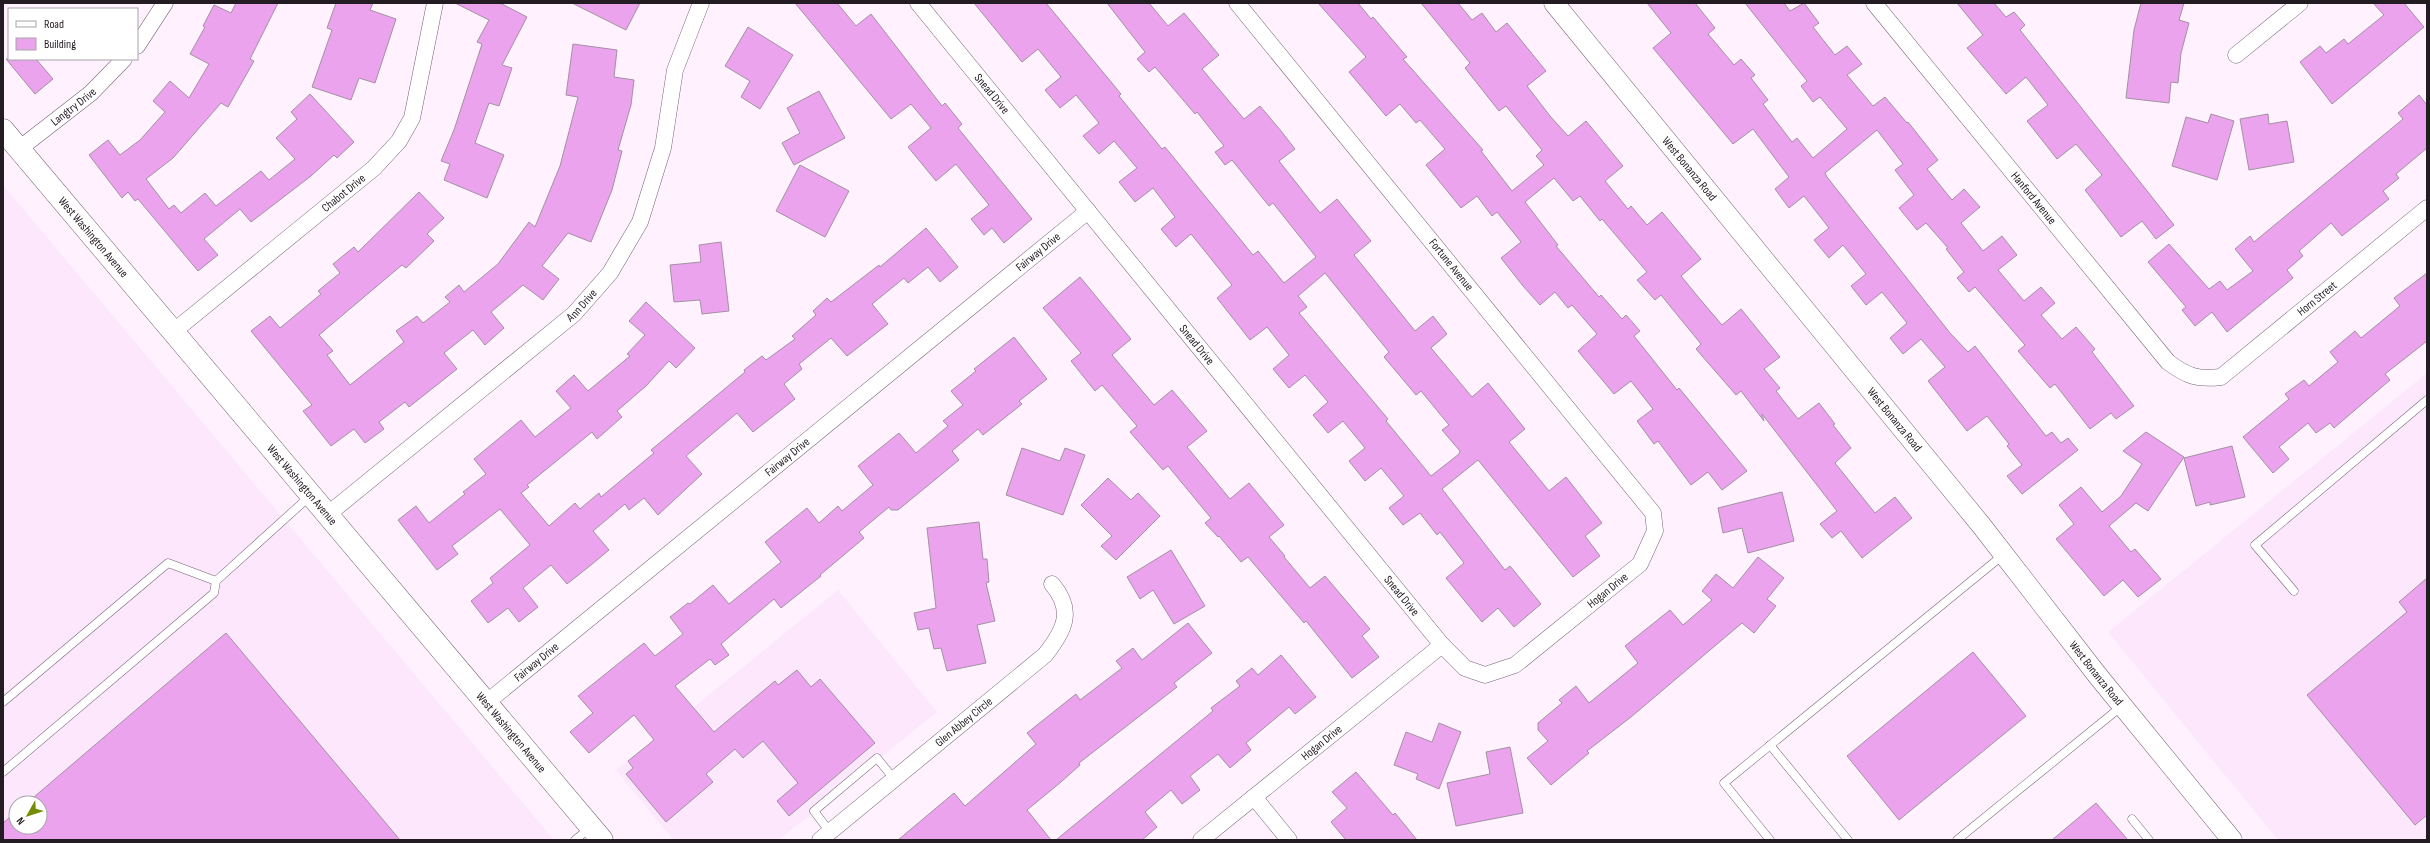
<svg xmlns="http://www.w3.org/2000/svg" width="2430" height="843" font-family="'Sofia Sans Condensed',sans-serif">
  <rect width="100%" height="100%" fill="#fff2fe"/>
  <g fill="#fde7fd" fill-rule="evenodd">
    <path d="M 3,185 L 554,840 L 3,840 ZM 16,803 L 40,803 L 40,827 L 16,827 Z"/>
    <polygon points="2427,373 2427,840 2278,840 2108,632"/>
    <polygon points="838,590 937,712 779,840 673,840 616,770"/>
  </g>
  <g fill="#eca3ed" stroke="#a390a3" fill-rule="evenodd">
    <polygon points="236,3 278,3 250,59 254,61 228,107 221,103 173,158 146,179 169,209 174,205 181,213 205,193 216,206 261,171 269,180 295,159 276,138 297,119 291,112 310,94 354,142 337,158 334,155 311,176 251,222 240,209 204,239 218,255 198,271 138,199 135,201 128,192 122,198 89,155 108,140 120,155 140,140 165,112 153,101 170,81 189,98 209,64 190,54 205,27 203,26 214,5 231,13"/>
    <polygon points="336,3 373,3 370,10 396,19 375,83 359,78 351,100 312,87 332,30 327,28"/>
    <polygon points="455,3 500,3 527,17 502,65 512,68 499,106 489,103 475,143 504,155 487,198 444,180 450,164 441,161 454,130 482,44 477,42 489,20"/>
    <polygon points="572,3 640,3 626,30"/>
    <polygon points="795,3 837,3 856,26 871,14 942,106 945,103 962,124 958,128 1032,219 1004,243 992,228 984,235 971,219 989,205 956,164 936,181 908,147 931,128 911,104 891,119"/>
    <path d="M 974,3 L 1046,3 L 1121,94 L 1119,96 L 1162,149 L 1165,147 L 1253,255 L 1258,251 L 1284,283 L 1316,257 L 1273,203 L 1269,206 L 1232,160 L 1225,165 L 1215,152 L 1224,146 L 1197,112 L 1195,114 L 1155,67 L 1149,72 L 1137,59 L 1145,52 L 1107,3 L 1149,3 L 1168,26 L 1184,13 L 1219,55 L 1202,69 L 1244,119 L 1260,106 L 1281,131 L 1295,149 L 1279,161 L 1320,213 L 1337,199 L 1371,241 L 1354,255 L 1415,331 L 1433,316 L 1447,334 L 1431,348 L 1472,397 L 1488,383 L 1525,429 L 1509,442 L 1549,491 L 1566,477 L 1602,523 L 1585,536 L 1600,556 L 1573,577 L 1478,460 L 1442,489 L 1505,570 L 1510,566 L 1541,604 L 1514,627 L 1498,608 L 1482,622 L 1446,578 L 1464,563 L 1440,532 L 1437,535 L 1420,513 L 1403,525 L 1389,508 L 1404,496 L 1381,468 L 1365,481 L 1349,461 L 1365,448 L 1343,421 L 1328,433 L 1313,415 L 1328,402 L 1305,375 L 1289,388 L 1273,369 L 1289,355 L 1267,327 L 1250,340 L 1217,298 L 1232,285 L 1204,250 L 1191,234 L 1176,247 L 1161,229 L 1175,217 L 1153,188 L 1135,202 L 1119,182 L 1137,168 L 1114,141 L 1099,154 L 1083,136 L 1099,123 L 1076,95 L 1060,108 L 1045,90 L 1061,77 L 1038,49 L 1022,62 ZM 1325,273 L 1389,352 L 1384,357 L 1416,395 L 1421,391 L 1449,425 L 1442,430 L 1460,451 L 1459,454 L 1431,476 L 1386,421 L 1388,419 L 1299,313 L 1307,307 L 1298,296 Z"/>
    <polygon points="1318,3 1358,3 1371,19 1373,17 1407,57 1403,59 1483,150 1481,151 1512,191 1544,165 1536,156 1542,150 1506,106 1499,111 1465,68 1470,63 1421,3 1458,3 1472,20 1482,13 1496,32 1507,23 1546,71 1527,86 1550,116 1568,136 1586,121 1623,166 1605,181 1628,209 1631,206 1647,225 1662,212 1701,259 1681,276 1699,298 1722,325 1741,309 1780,357 1764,369 1780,388 1776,391 1798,419 1819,403 1835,424 1833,425 1851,448 1835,463 1875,513 1895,497 1912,518 1862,558 1841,531 1832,538 1820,524 1837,511 1762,414 1764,421 1741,391 1736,395 1696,349 1701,344 1661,295 1655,300 1637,280 1647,272 1602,219 1600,221 1580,196 1573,201 1554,178 1525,202 1558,245 1556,246 1599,297 1601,295 1622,319 1626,315 1640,331 1634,336 1677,390 1679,388 1747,471 1722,490 1708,472 1691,485 1658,441 1654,444 1637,421 1653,409 1631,381 1614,394 1578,351 1597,334 1572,305 1568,308 1555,292 1540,305 1523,286 1501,258 1521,242 1497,212 1492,216 1477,196 1461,208 1426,165 1445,149 1420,120 1416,123 1400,104 1386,116 1349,72 1366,57"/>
    <polygon points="1647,3 1695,3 1715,28 1708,34 1734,65 1741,59 1755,75 1751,78 1768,100 1763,104 1792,142 1797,138 1813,158 1847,129 1820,97 1813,102 1801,86 1807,81 1745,3 1784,3 1790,11 1804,3 1819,23 1813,27 1835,55 1847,46 1862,64 1847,75 1873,106 1885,97 1907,123 1908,122 1938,160 1927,169 1952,200 1964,189 1980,207 1961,223 1983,251 2002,236 2017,255 1998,270 2024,301 2041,287 2055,303 2041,315 2062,339 2076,327 2095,349 2092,352 2134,406 2116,419 2111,413 2090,429 2055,384 2050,388 2018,351 2025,345 1975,287 1969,292 1957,278 1964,272 1946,249 1948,248 1926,223 1917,230 1899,208 1914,195 1895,170 1903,164 1877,130 1825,173 1827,177 1950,333 1968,352 1975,346 2046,436 2052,432 2061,443 2068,438 2078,450 2022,494 2007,476 2022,465 2007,446 2009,444 1987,416 1967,431 1928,381 1945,367 1921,339 1903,354 1890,338 1907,323 1882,292 1866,305 1851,286 1866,274 1843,245 1829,258 1814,240 1829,228 1804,196 1789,208 1775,189 1789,177 1753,129 1733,144 1653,48 1671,33"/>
    <polygon points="1957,3 1994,3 2006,17 2014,12 2025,25 2020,30 2174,225 2156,239 2142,221 2121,237 2085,190 2102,175 2076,144 2057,159 2027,121 2048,105 2026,77 2006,94 1967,48 1983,35"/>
    <polygon points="2141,3 2184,3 2179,20 2189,23 2181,53 2178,83 2171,82 2169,103 2126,98 2134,30"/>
    <polygon points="2373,3 2404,3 2424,27 2332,104 2300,62 2320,46 2326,53 2344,39 2348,44 2384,15"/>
    <polygon points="748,27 793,55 760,109 741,97 750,81 725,66"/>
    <polygon points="573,44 617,50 614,77 634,80 631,105 618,150 622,151 612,190 591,242 568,233 542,266 559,279 543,300 523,285 491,312 504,328 485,345 473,330 444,353 457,369 409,407 405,402 379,422 384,429 365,443 354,429 331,446 303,411 312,405 251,331 270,316 280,328 321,294 318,291 340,273 333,264 354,247 358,252 419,192 444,218 427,234 434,241 406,268 402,265 319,335 333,351 327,355 350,385 404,342 396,331 417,316 423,323 450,302 445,297 459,285 464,292 498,264 529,222 535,227 560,166 578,97 566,95"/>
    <polygon points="6,59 36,59 53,79 35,94"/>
    <polygon points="819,91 845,138 794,165 782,143 800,133 787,108"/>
    <polygon points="2419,95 2427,105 2427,148 2396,174 2399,178 2383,191 2389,199 2342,236 2331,223 2299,251 2303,256 2287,270 2293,278 2227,332 2212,312 2195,326 2182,310 2186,307 2148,262 2169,244 2209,289 2220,281 2227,290 2253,271 2235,249 2250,236 2254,242 2403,119 2398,113"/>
    <polygon points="2211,114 2234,121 2217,180 2172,166 2186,117 2208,123"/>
    <polygon points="2268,114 2269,124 2287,121 2294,162 2249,170 2240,119"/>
    <polygon points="800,165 849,191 825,237 776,211"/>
    <polygon points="926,228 958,267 940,282 928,267 908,283 904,278 872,304 888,324 847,356 831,338 799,364 802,369 784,384 795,399 753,432 737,413 686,456 702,474 658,515 644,498 629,510 625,504 593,531 609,550 591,565 567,584 551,565 523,588 538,607 519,622 508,608 488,623 471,601 493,583 490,578 530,545 500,509 452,546 458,554 437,570 398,520 416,506 429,523 465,494 463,492 486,474 474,459 521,420 535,437 571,408 556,391 574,375 588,391 630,356 627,354 645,335 629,321 646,302 695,348 676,368 669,361 646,386 617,411 622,417 597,439 592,432 527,485 529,487 521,493 549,526 575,503 580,509 599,493 601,497 654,453 651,450 745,372 744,370 762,356 766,360 795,339 792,336 816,315 813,311 827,298 831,302 879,265 880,267"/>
    <polygon points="721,242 729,311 702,314 700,300 674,302 670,265 701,262 699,245"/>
    <polygon points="2427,273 2427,341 2385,374 2390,380 2334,428 2330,423 2316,433 2308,423 2279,447 2289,459 2273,473 2243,437 2289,399 2285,394 2304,380 2309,386 2338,362 2330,352 2355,331 2361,338 2400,306 2394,298"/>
    <polygon points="1080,277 1131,339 1112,355 1154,405 1172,390 1207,431 1187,447 1206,470 1230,499 1249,483 1284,525 1269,537 1285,556 1284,557 1310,588 1325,576 1370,629 1362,636 1379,657 1352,678 1306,621 1304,623 1248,557 1241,562 1219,536 1218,537 1205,523 1211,518 1168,466 1163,470 1130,432 1137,426 1102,385 1095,391 1071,361 1081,353 1043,308"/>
    <polygon points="1014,337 1047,379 1019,401 1022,404 983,435 978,429 952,451 959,460 898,510 891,510 889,507 859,532 864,538 820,575 821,576 781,608 774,599 721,644 729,655 715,665 710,659 675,686 714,732 775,681 778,685 797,670 811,687 820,679 875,743 789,816 777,801 798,783 763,741 743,758 735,749 706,774 713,782 666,822 626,774 633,768 628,761 654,740 634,715 589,753 570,732 593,713 578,696 644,643 655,656 683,634 670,617 688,603 690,604 713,585 729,604 781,562 765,542 807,508 819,523 838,506 842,511 873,485 858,466 899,433 916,453 948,426 943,421 963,405 951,391 976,371 974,369"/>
    <polygon points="2146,432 2184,457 2148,511 2136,503 2109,526 2131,552 2135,549 2161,579 2138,597 2123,580 2104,596 2056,539 2074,524 2059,505 2081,487 2102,512 2121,496 2142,464 2123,451"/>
    <polygon points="2232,446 2245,497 2210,505 2210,502 2196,506 2184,458"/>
    <polygon points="1022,448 1060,461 1065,448 1085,455 1063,515 1006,495"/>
    <polygon points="1108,478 1131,500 1138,493 1160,516 1116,560 1101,546 1112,536 1081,505"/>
    <polygon points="1782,492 1794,541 1748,553 1742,528 1723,533 1718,508"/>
    <polygon points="979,522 983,559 987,559 989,582 986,583 995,621 977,625 986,663 947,671 941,648 934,649 929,628 918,630 914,613 936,608 927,528"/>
    <polygon points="1171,550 1205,606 1174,624 1153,590 1140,599 1127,577"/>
    <polygon points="1758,557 1784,578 1767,599 1776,606 1754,633 1742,623 1631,717 1587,751 1589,753 1551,785 1527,758 1548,741 1538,730 1538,723 1562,703 1559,700 1576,686 1589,703 1638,663 1625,646 1670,610 1683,625 1712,600 1702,591 1716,574 1733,588"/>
    <polygon points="2427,578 2427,815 2415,825 2307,695 2407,612 2399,602"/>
    <polygon points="1188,623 1212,653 1174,683 1177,687 1079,763 1080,765 1061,782 1027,810 1051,840 898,840 954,793 965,806 1036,744 1027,733 1076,694 1080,700 1122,668 1116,661 1133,648 1142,660"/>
    <polygon points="226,633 400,840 3,840 3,823 16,812 16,827 40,827 40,803 27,803"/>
    <polygon points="1973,652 2026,716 1899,820 1847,756"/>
    <polygon points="1281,655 1316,697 1295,714 1289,707 1246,743 1251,750 1230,768 1218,754 1190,776 1200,790 1182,804 1171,790 1145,812 1157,827 1142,840 1056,840 1213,711 1211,708 1240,686 1236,681 1252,668 1258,675"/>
    <polygon points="1439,723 1461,732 1439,789 1416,779 1418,774 1394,765 1406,732 1432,742"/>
    <polygon points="1510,747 1523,813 1456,826 1447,783 1490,774 1486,752"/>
    <polygon points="1356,772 1393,815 1395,813 1417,840 1346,840 1331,822 1347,808 1332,792"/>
    <polygon points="2096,803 2128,840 2052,840"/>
  </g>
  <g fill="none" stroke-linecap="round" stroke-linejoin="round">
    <defs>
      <g id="service">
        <polyline points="2294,591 2255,545 2427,400"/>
        <polyline points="3,702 168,563 216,581"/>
        <polyline points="1770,745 1848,840"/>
        <polyline points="3,772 214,593 216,581 310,496"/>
        <polyline points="2132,819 2149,840"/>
        <polyline points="830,832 814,811 877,758 894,779"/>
        <polyline points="575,840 591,827"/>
        <polyline points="1770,840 1724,783 2003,555"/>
        <polyline points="1957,840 2122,706"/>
      </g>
      <g id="minor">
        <path id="s1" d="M 918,3 L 1442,645 L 1465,668 L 1485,675 L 1515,665 L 1640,564 L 1655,531 L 1653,513 L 1237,3"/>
        <path id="s2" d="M 1874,3 L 2168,362 C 2187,376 2197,380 2221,377 L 2427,208"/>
        <polyline points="137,46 165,3"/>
        <polyline points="2236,55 2300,3"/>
        <path id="s3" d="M 19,149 L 91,93 L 124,59"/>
        <path id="s4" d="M 173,332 L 374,168 L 399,141 L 412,118 L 435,3"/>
        <path id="s5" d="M 327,515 L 574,314 L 610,273 L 640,222 L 663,148 L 675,70 L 701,3"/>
        <path id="s6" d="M 486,703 L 1088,211"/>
        <polyline points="1254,797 1289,840"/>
        <path id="s7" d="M 820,840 L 1045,655 C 1064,631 1075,611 1052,584"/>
        <path id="s8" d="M 1201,840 L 1442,645"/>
      </g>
      <g id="tertiary">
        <path id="s9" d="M 1554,3 L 1981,525 L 2098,676 L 2232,840"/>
      </g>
      <g id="secondary">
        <path id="s10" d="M 3,130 L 602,840"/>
      </g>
    </defs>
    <use href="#service" stroke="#766476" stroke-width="9"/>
    <use href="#minor" stroke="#766476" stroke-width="17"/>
    <use href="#tertiary" stroke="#766476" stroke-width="21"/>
    <use href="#secondary" stroke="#766476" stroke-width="23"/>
    <use href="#service" stroke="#fff" stroke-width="8"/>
    <use href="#minor" stroke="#fff" stroke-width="16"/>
    <use href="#tertiary" stroke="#fff" stroke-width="20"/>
    <use href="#secondary" stroke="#fff" stroke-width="22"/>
  </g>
  <g text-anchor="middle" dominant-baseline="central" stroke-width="3" stroke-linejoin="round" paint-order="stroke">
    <g font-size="12" fill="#241c23" stroke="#fff">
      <text stroke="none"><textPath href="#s1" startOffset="117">Snead Drive</textPath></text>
      <text stroke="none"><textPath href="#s3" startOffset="69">Langtry Drive</textPath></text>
      <text stroke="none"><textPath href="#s9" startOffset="214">West Bonanza Road</textPath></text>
      <text stroke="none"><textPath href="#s4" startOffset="220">Chabot Drive</textPath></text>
      <text stroke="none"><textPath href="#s2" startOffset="252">Hanford Avenue</textPath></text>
      <text stroke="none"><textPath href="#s10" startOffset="140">West Washington Avenue</textPath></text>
      <text stroke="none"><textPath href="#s6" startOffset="713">Fairway Drive</textPath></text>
      <text transform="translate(1451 265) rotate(51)">Fortune Avenue</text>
      <text stroke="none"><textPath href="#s2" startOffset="645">Horn Street</textPath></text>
      <text stroke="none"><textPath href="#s5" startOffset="330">Ann Drive</textPath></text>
      <text stroke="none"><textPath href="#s1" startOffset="441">Snead Drive</textPath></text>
      <text stroke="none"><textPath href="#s9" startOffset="538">West Bonanza Road</textPath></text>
      <text stroke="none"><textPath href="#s6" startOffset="389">Fairway Drive</textPath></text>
      <text stroke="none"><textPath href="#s10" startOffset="464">West Washington Avenue</textPath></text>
      <text stroke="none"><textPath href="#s1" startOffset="1033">Hogan Drive</textPath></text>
      <text stroke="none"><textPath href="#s1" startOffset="765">Snead Drive</textPath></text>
      <text stroke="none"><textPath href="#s6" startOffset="65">Fairway Drive</textPath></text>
      <text stroke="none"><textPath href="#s9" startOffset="862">West Bonanza Road</textPath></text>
      <text stroke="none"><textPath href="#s7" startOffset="186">Glen Abbey Circle</textPath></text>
      <text stroke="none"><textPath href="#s10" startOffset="788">West Washington Avenue</textPath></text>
      <text stroke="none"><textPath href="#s8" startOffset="155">Hogan Drive</textPath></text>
    </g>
  </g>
  <rect width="2430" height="843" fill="none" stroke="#241c23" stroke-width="8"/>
  <rect x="8" y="8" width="130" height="52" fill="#ffffff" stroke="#a7a4a7"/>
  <rect x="16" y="21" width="20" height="6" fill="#ffffff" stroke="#a7a4a7"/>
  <text x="44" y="28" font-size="12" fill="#241c23">Road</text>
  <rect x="16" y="38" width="20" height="12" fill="#eca3ed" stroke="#a7a4a7"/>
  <text x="44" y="48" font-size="12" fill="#241c23">Building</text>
  <g transform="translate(28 815) rotate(231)"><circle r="19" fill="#ffffff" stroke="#a7a4a7"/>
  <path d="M0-3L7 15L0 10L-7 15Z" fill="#738c02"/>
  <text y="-6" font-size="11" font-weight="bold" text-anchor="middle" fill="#241c23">N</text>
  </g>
</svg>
